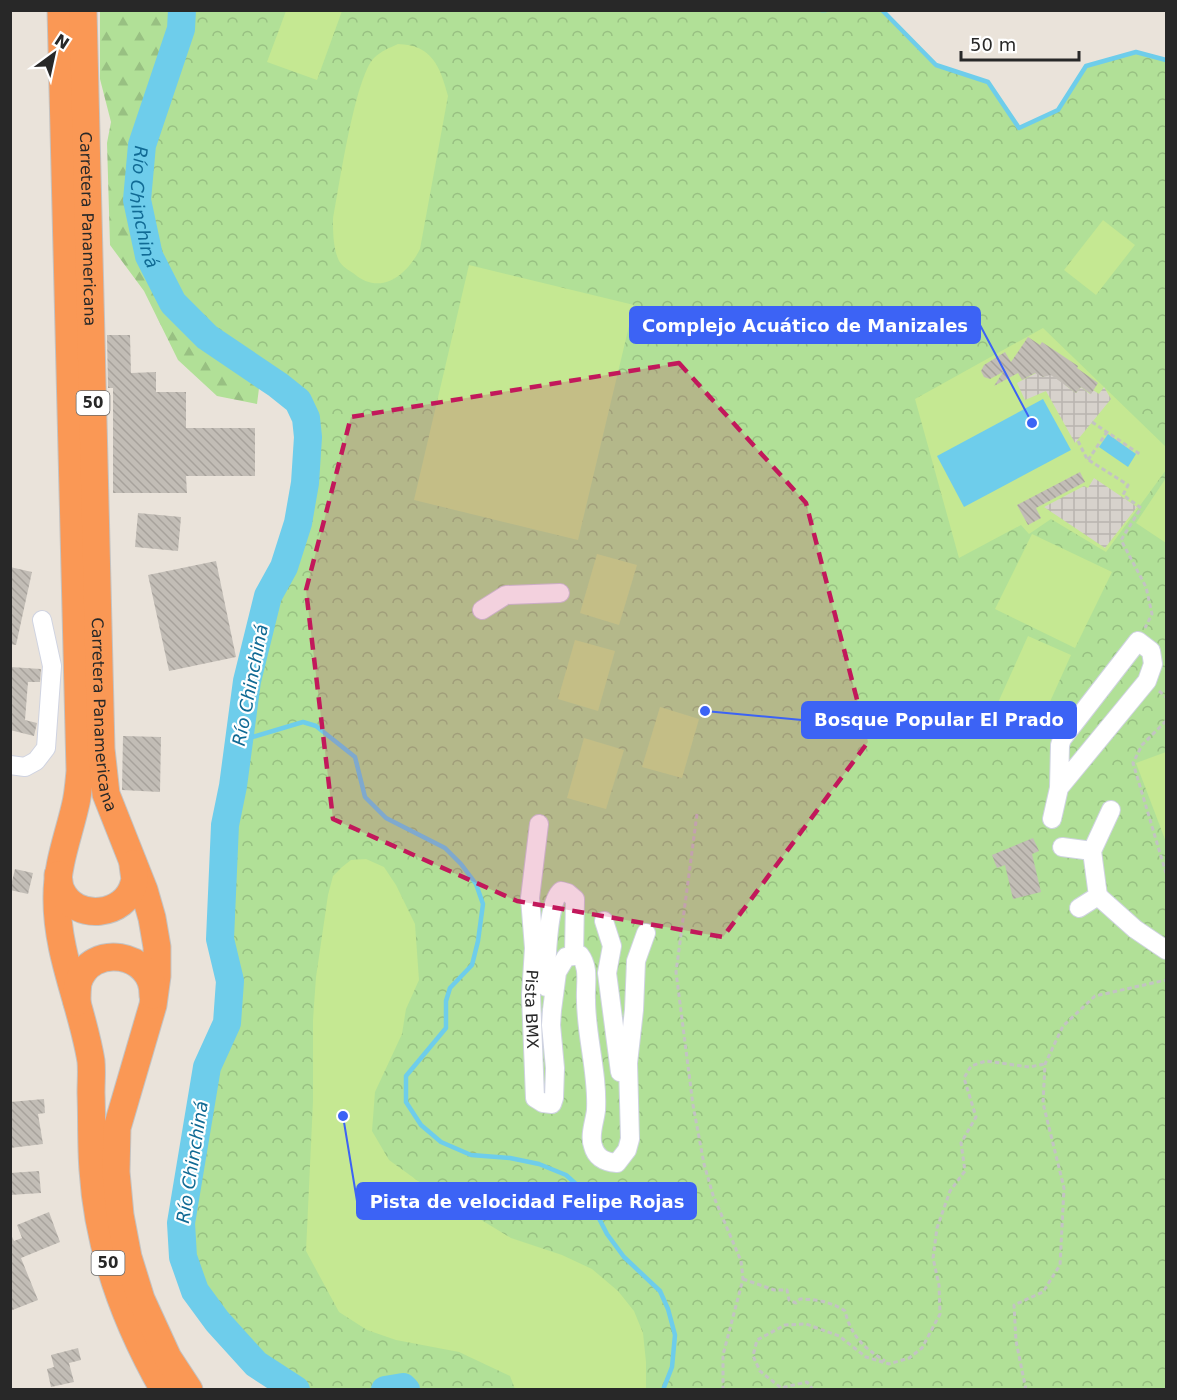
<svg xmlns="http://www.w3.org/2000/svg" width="1177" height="1400" font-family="'DejaVu Sans',sans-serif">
  <defs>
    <pattern id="forest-firs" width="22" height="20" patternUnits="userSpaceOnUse" patternTransform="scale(1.5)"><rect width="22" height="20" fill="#b1e097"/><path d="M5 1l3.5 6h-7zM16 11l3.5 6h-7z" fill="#98c082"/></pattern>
    <pattern id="park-crowns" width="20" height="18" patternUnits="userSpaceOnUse" patternTransform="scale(1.5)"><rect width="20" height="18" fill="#b1e097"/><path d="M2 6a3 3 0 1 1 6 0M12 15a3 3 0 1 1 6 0" fill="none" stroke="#98c082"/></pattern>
    <pattern id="plaza-grid" width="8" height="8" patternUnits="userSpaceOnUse" patternTransform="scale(1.5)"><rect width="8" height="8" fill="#d7d2cc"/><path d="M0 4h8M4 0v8" fill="none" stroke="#b9b4af"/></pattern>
    <pattern id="building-back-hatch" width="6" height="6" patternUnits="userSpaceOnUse" patternTransform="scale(1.5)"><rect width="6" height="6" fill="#c2bdb6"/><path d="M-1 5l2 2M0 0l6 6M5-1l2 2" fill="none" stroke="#a7a29c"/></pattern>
  </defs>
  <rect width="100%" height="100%" fill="#eae3da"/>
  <polygon fill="url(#forest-firs)" points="100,11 251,11 266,333 257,404 217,396 178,360 144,291 110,245 107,143 111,122 100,79"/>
  <polygon fill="url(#park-crowns)" points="821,10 882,11 936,65 988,82 1019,128 1058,110 1086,66 1136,52 1166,60 1166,1389 406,1390 403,1387 385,1390 296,1389 256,1364 217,1321 195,1291 183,1257 181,1223 207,1067 227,1023 230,981 220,939 225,825 233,786 247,681 268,596 284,567 298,523 305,483 308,437 306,418 298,401 278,385 207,337 173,303 149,256 137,200 142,145 181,29 182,11"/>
  <g fill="#c5e892">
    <polygon points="286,11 342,11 317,80 267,62"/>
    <path d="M 398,44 C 432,45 440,66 448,96 L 420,249 C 407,275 381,297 353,273 C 348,270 342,266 339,261 C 333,248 333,232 333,219 C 339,187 355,77 374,58 C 381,51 389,48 398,44 Z"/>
    <polygon points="1103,220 1135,245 1096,295 1064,270"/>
    <polygon points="469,265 634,305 578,540 414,500"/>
    <polygon points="1043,328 1166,447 1166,470 1106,552 1051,519 1029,534 1021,525 959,558 915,399"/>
    <polygon points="1166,478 1166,543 1136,523"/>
    <polygon points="1032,534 1112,572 1075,648 995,609"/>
    <polygon points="597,554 637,565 619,625 580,613"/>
    <polygon points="1028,636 1071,655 1035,735 992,716"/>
    <polygon points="575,640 615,651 598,711 558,699"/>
    <polygon points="660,707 699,719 682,778 642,767"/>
    <polygon points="584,738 624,750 606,809 567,798"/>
    <polygon points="1166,752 1166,842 1136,763"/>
    <polygon points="366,859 384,867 396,885 415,924 419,980 406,1009 402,1034 375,1092 372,1131 389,1160 418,1181 511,1238 562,1255 592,1269 618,1291 634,1311 643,1333 646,1362 646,1389 515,1389 510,1376 459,1352 396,1340 367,1330 339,1312 306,1251 313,1101 313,1020 316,977 328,895 333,876 342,867 351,860"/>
  </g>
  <g fill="url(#plaza-grid)">
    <polygon points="1038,372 1043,377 1051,373 1068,381 1065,385 1076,393 1081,387 1090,394 1093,390 1099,394 1104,387 1111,399 1075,443 1046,391 1025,400 1017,383"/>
    <polygon points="1094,478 1137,507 1105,548 1044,507 1084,486 1088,488"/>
  </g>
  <g fill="#6ecdeb">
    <polygon points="1043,399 1071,450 964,507 937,456"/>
    <polygon points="1108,434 1136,454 1128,467 1099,447"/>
  </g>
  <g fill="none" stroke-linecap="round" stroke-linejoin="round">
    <g stroke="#6ecdeb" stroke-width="4.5">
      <polyline points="821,10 826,10"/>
      <polyline points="882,10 936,65 988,82 1019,128 1058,110 1086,66 1136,52 1166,60"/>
      <polyline points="239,741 303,722 316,726 355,757 365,797 386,818 445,848 461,864 476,884 483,904 478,941 472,965 450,988 446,1001 446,1028 406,1076 406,1102 421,1125 441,1142 471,1155 510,1158 539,1164 566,1175 586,1193 607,1234 624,1257 660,1291 668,1309 675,1335 672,1367 663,1390"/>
    </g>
    <g stroke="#6ecdeb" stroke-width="28">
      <path id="s1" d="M 182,10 L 181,29 L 142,145 L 137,200 L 149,256 L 173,303 L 207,337 L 278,385 L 298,401 L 306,418 L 308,437 L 305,483 L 298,523 L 284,567 L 268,596 L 247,681 L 233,786 L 225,825 L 220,939 L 230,981 L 227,1023 L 207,1067 L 181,1223 L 183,1257 L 195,1291 L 217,1321 L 256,1364 L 296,1390"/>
      <polyline points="385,1390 403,1387 406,1390"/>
    </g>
  </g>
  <g fill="url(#building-back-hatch)">
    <polygon points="107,335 130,335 131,373 156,372 156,392 186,392 186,428 255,428 255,476 186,476 187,493 113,493 113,388 108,388"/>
    <polygon points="1028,337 1040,345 1042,342 1078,366 1077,368 1098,383 1091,394 1081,387 1076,393 1051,375 1043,377 1035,373 1022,380 1018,373 994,386 1003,372 990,379 984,377 981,371 984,365 1005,352 1011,362"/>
    <polygon points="1080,472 1085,482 1036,508 1041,518 1028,525 1017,505"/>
    <polygon points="138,513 181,517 178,551 135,547"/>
    <polygon points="216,561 236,657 169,671 148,575"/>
    <polygon points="10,567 32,572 16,645 10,644"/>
    <polygon points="10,667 41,669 40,682 28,682 25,720 37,723 34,736 10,730"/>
    <polygon points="123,736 161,737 160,792 122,790"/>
    <polygon points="1033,838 1039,851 1032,854 1041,892 1013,899 1005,865 997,868 992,855"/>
    <polygon points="15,869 33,873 28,894 10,890"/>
    <polygon points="44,1099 45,1113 38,1114 43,1144 10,1148 10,1102"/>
    <polygon points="39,1171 41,1193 10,1195 10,1173"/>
    <polygon points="49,1212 60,1242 21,1258 38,1300 10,1311 10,1233 14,1241 22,1238 17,1225"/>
    <polygon points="78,1348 81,1360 69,1363 74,1382 51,1387 47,1369 54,1367 51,1355"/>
  </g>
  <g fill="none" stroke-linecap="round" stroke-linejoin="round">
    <defs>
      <g id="minor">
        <polyline points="482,610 506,595 560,593"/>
        <polyline points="10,765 25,767 36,761 46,748 52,666 42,620"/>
        <polyline points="1052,819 1059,788 1060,745 1062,739 1138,641 1151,651 1153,664 1147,681 1059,788"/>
        <path id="s2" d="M 539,824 L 530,898 L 534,948 L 531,995 L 535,1098 L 543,1103 L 552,1104 L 554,1098 L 555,1068 L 551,1025 L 552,1010 L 557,972 L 566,957 L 580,955 C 590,968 585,985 586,1000 C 586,1036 598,1073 596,1110 C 595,1121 589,1135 593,1146 C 596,1158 605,1162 617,1163 L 627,1150 L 630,1139 L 628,1063 L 634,1010 L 636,961 L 646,933"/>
        <polyline points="1062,847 1092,851"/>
        <polyline points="1098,896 1135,929 1166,950"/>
        <polyline points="1079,908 1098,896 1092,851 1111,810"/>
        <polyline points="604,921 612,946 607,973 620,1072"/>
        <path d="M 546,987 C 546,968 547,902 561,891 L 568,893 L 575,899 L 574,955"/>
      </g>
      <g id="highway">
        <path d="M 61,10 L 80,771 C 79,783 78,796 75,807 C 68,837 57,865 57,896 C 56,954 82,1005 91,1061 C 92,1071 91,1082 91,1093 C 92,1118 91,1144 93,1170 C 98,1249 125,1322 164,1390"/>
        <path id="s3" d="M 83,10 L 101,749 L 106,794 L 144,890 L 152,918 L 157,947 L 157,976 L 153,1005 L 117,1128 L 116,1172 L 120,1215 L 128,1257 L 141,1299 L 168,1358 L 189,1390"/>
        <path d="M 58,875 C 59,880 59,886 61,890 C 75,922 126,917 134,883 C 136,878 133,870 133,864"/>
        <path d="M 77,1002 C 77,996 77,989 78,983 C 90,942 154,952 153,995"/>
      </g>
    </defs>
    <use href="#minor" stroke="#cfd3e1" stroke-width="20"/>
    <use href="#highway" stroke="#c3c3c3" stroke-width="29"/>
    <g stroke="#c3c3c3" stroke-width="3" stroke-dasharray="4.5 3" stroke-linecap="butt">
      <polyline points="1092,422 1141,455"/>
      <polyline points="1078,441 1087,459 1128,485 1123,495 1141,508 1121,540 1146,587 1152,614 1145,628"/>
      <polyline points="1088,460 1107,432"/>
      <polyline points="1159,691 1166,697"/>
      <polyline points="1166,721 1142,745 1133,763 1166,873"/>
      <polyline points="697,814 676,972 693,1105 704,1164 713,1195 741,1261 743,1279 723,1355 723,1390"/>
      <path d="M 743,1279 L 774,1290 L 787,1290 L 789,1300 L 796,1303 L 800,1299 C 815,1299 832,1302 845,1311 C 851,1336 864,1348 885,1361"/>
      <polyline points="813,1390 807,1382 781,1388 760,1371 753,1356 757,1340 785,1325 806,1324 839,1336 866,1357 889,1364 909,1358 922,1348 940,1314 939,1285 933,1258 937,1228 950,1191 965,1171 961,1143 976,1117 964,1078 971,1066 986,1061 1029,1067 1045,1064"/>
      <polyline points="1026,1390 1016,1341 1014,1305 1043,1292 1060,1265 1064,1188 1043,1103 1045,1064 1063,1026 1095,996 1166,980"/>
    </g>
    <use href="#minor" stroke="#fff" stroke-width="18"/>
    <use href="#highway" stroke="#fa9855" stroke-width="27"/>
  </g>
  <path fill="#c2185b" fill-opacity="0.2" stroke="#c2185b" stroke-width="4.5" stroke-dasharray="12 8" stroke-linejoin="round" d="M 679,363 L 806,503 L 868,742 L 723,937 L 517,901 L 333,819 L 306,590 L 351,417 Z"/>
  <g text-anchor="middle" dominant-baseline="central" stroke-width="4.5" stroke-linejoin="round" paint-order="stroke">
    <g fill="#fff" stroke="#686868" stroke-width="1.5">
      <rect x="76.5" y="391" width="33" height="24" rx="4.5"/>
      <rect x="91.5" y="1251" width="33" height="24" rx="4.5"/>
    </g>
    <g font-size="15" font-weight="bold" fill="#282828">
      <text x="93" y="403">50</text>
      <text x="108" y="1263">50</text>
    </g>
    <g font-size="16" fill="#282828" stroke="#fff">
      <text stroke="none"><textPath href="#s3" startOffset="219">Carretera Panamericana</textPath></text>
      <text stroke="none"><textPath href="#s3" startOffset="705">Carretera Panamericana</textPath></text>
      <text stroke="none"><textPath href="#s2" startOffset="186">Pista BMX</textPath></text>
    </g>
    <g font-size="18" font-style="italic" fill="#106a94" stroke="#fff">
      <text stroke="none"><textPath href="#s1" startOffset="204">Río Chinchiná</textPath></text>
      <text transform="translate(250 685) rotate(-79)">Río Chinchiná</text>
      <text transform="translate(192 1162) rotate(-81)">Río Chinchiná</text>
    </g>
  </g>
  <path fill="none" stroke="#3c63f5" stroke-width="2" d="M1032 423L980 325M705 711L802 720M343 1116L357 1201"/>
  <g fill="#3c63f5" stroke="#fff" stroke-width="2">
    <circle cx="1032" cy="423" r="6"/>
    <circle cx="705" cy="711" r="6"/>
    <circle cx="343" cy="1116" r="6"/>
  </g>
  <g fill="#3c63f5" stroke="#3c63f5" stroke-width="2">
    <rect x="630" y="307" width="350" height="36" rx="6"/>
    <rect x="802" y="702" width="274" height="36" rx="6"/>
    <rect x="357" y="1183" width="339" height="36" rx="6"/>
  </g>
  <g font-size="18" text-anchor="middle" font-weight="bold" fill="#fff">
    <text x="805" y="332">Complejo Acuático de Manizales</text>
    <text x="939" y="726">Bosque Popular El Prado</text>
    <text x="527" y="1208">Pista de velocidad Felipe Rojas</text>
  </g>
  <rect width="1177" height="1400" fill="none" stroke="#282828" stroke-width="24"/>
  <g transform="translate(54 54) rotate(33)" stroke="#ffffff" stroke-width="4.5" paint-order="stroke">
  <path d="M0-4.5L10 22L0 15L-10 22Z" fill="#282828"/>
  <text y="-9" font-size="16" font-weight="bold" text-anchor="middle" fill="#282828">N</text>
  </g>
  <path d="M961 51v9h118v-9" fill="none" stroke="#282828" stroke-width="3"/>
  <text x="970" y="51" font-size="18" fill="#282828" stroke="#ffffff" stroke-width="4.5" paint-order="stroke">50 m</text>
</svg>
